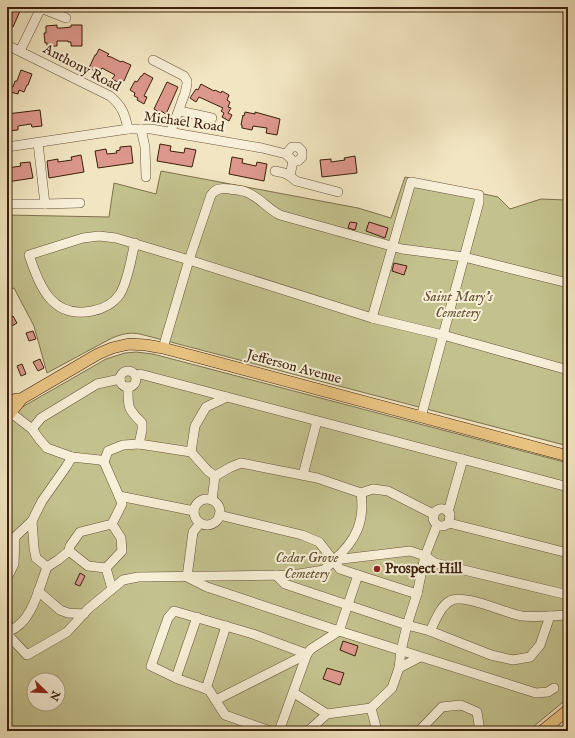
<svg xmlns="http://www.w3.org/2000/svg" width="575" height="738" font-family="'IM FELL English',serif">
  <rect width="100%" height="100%" fill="#f2e6c2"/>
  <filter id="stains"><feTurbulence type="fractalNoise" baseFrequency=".005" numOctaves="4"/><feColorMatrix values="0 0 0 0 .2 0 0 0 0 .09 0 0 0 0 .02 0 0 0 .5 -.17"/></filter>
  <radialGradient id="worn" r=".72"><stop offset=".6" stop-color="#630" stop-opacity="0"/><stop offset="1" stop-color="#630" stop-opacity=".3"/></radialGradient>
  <g fill="#c3c28e" stroke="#7f704c" fill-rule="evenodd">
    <path d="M 161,171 L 358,208 L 391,218 L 405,177 L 498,197 L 510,209 L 541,199 L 565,200 L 568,201 L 568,446 L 140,334 C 129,332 122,334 112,338 L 47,373 L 34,326 L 14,288 L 7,290 L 7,215 L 109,217 L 114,183 L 156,194 Z"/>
    <path d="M 136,352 L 153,354 L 568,463 L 568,698 L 528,731 L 7,731 L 7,426 L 17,410 L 106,359 L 125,353 ZM 34,680 L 58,680 L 58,704 L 34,704 Z"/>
  </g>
  <g fill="#dc988c" stroke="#3b1f0b">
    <polygon points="7,7 20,11 13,27 7,25"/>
    <polygon points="57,25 57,28 62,28 71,27 71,25 82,25 82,46 71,46 71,42 68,42 68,41 57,41 57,46 47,46 47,43 45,43 44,33 46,33 46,26"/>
    <polygon points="99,49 109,54 107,56 111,57 121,62 122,61 131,65 124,81 123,81 121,84 112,79 115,75 102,68 99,73 89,68 95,55 96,55"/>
    <polygon points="21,70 32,74 28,85 27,85 24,92 19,90 18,94 7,91 7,85 13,87 15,81 17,81"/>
    <polygon points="144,73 153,78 144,96 147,97 144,104 137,100 138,98 134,96 135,93 130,90 135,81 137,82 141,76 142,76"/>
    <polygon points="167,82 178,87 166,114 161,111 160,113 154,109"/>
    <polygon points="201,84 214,91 215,90 221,93 222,91 229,95 227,100 230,102 228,107 231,108 228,113 232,115 229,121 222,117 224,113 221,111 223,108 199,97 196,102 190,98 196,89 198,90"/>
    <polygon points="40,110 42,126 32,127 31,124 18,126 18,130 7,131 7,114"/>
    <polygon points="245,112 255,114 255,112 280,119 277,135 266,133 267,128 253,126 252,130 242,128 242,125 241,125 243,115 244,116"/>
    <polygon points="160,144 171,146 170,151 184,153 185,148 196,150 192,167 157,161"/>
    <polygon points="131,146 133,163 98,168 95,151 106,149 107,154 117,153 116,151 120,150 120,147"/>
    <polygon points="81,155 84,172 49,178 47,161 58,159 58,162 72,160 71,157"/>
    <polygon points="355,156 357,173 322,177 320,160 331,159 331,162 345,160 344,158"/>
    <polygon points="232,157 243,159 242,163 256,166 257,162 267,164 264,181 229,174"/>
    <polygon points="30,162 33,178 7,182 7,168 21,166 20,163"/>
    <polygon points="350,222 357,223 355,230 348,228"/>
    <polygon points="369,222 388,228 385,238 366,231"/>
    <polygon points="394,263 407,266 404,275 392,271"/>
    <polygon points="13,316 17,323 7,329 7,320"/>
    <polygon points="33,331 36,339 29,341 26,333"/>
    <polygon points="40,359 44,368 38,371 33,362"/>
    <polygon points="22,364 26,374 21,376 17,366"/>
    <polygon points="80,573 85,576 80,586 75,584"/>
    <polygon points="343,641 358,646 355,656 340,650"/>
    <polygon points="327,668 344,673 340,685 323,679"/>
  </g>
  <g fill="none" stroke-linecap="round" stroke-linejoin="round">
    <defs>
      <g id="minor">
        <path d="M 7,45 L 110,96 C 122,106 125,114 128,129"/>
        <polyline points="20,51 41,8 66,18"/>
        <polyline points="153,60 184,76 187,81 187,84 185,93 171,131"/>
        <polyline points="179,111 212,118"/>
        <polyline points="141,129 145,147 146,177"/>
        <polyline points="38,143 45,204 80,203"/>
        <polyline points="7,147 128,129 151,129 262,148 286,154 293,161 298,161 302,157 302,151 298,147 292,147 286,154"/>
        <polyline points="293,161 290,176 296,181 338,192"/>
        <polyline points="275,171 284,173 290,176"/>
        <polyline points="7,204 45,204"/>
        <path d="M 135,243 C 131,258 128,281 120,294 C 114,303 103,309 92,311 C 52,319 40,287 29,255 L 83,238 L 99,236 L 116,238 L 189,260 L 211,195 C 216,188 222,188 230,189 C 235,190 241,190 246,192 C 258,196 268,209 280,215 L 402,249 L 464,257 L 568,283"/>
        <polyline points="372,318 411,182 479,195 479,202 421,417"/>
        <polyline points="163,348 189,260 372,318 443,335 568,370"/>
        <circle cx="128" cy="379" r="8"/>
        <polyline points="136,376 140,374 568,487"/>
        <polyline points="10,412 32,429 40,440 47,448 72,457"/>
        <polyline points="32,429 41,418 97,384 120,379"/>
        <polyline points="139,444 191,452 208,471 215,476"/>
        <polyline points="191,452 195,426 206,407 227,397"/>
        <path d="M 104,462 L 108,451 L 123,445 L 139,444 L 142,430 L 142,423 C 127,408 128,407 128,387"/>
        <polyline points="303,475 317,421"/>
        <circle cx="207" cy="512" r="13"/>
        <polyline points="212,500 215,476 231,467 241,463 317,478 361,493 373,489 388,491 433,514"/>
        <polyline points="448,512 463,459"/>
        <polyline points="219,515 302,535 319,542 340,569 358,575"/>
        <polyline points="32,521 34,548 36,558 47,567 58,560 69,551"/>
        <polyline points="200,523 193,532 187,577 207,587 339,631 311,649 307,654 279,731"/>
        <path d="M 449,523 L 450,514 C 446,508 440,507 435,512 L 433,519 C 436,527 443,528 449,523 L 568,553"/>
        <polyline points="112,524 80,532 70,546 69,551 88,566 106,568 122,551 121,538 112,524 122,504 119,496"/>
        <path d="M 334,560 C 356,541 365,521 361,493"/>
        <polyline points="106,568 112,589"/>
        <polyline points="276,575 285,584 407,625 401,651 399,668 420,657"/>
        <polyline points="7,578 14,564 15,537 32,521 42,501 66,467 72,457 100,460 104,462 119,496 194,511"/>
        <polyline points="38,591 60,610 68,613 84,614"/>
        <polyline points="417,594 425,556 437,525"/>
        <polyline points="7,620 9,636 27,655 67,632 88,609 123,580 138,577 293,575 324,570 334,560 410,551 425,556 435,563 568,595"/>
        <path d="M 9,631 C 32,623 39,588 47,567"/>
        <path d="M 430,631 C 435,622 440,606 450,601 C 464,593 504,613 522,616 C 531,617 541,616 550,616"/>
        <polyline points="176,678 197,617"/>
        <polyline points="554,688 548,692 536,693 339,631 358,575 417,594 407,625 430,631 491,655 513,660 530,657 540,645 550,616 568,615"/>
        <polyline points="206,689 226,626"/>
        <polyline points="294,693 327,714"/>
        <polyline points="216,700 307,654"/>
        <polyline points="270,731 225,715 209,690 178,679 151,666 168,618 174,611 253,634 307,654"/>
        <polyline points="308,731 327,714 371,708"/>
        <polyline points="377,731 371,708 392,688 399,668"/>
        <polyline points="419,731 442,707 461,705 477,712 480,731"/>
      </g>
      <g id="major">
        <polyline points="7,405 16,399 21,399 98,354 112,348 129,344 146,345 163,348 568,456"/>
        <polyline points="7,417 20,401"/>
        <polyline points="542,731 568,710"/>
      </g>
    </defs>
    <use href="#minor" stroke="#695139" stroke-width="10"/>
    <use href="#major" stroke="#3b1f0b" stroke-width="12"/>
    <use href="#minor" stroke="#f7efd7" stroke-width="9"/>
    <use href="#major" stroke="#e9c381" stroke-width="11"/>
  </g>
  <circle fill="#8f2418" stroke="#f7efd7" stroke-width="1.5" cx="377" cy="569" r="4"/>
  <g text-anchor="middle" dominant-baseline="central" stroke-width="4" stroke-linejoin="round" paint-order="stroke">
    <g font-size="14" fill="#3b1f0b" stroke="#f7efd7">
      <text transform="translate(82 68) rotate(28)">Anthony Road</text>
      <text transform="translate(184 122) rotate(8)">Michael Road</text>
      <text transform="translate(294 367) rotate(15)">Jefferson Avenue</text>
    </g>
    <g font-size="14" font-style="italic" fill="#645032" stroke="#f7efd7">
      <text x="458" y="297">Saint Mary's<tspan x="458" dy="16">Cemetery</tspan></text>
      <text x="307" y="558">Cedar Grove<tspan x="307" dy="16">Cemetery</tspan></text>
    </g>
    <g font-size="14" font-weight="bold" fill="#3b1f0b" stroke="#f7efd7" text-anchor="start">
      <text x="385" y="569">Prospect Hill</text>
    </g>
  </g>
  <rect width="575" height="738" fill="none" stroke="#f2e6c2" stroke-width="24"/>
  <rect x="8" y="8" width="559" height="722" fill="none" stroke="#3b1f0b" stroke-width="2"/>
  <rect x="12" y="12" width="551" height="714" fill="none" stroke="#3b1f0b"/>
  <g transform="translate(46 692) rotate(113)"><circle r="19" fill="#f7efd7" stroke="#ac9c85"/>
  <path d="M0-3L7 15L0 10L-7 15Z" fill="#8f2418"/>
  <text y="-6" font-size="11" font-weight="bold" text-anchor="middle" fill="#3b1f0b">N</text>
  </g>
  <rect width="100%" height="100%" filter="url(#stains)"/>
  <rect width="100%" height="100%" fill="url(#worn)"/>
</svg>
